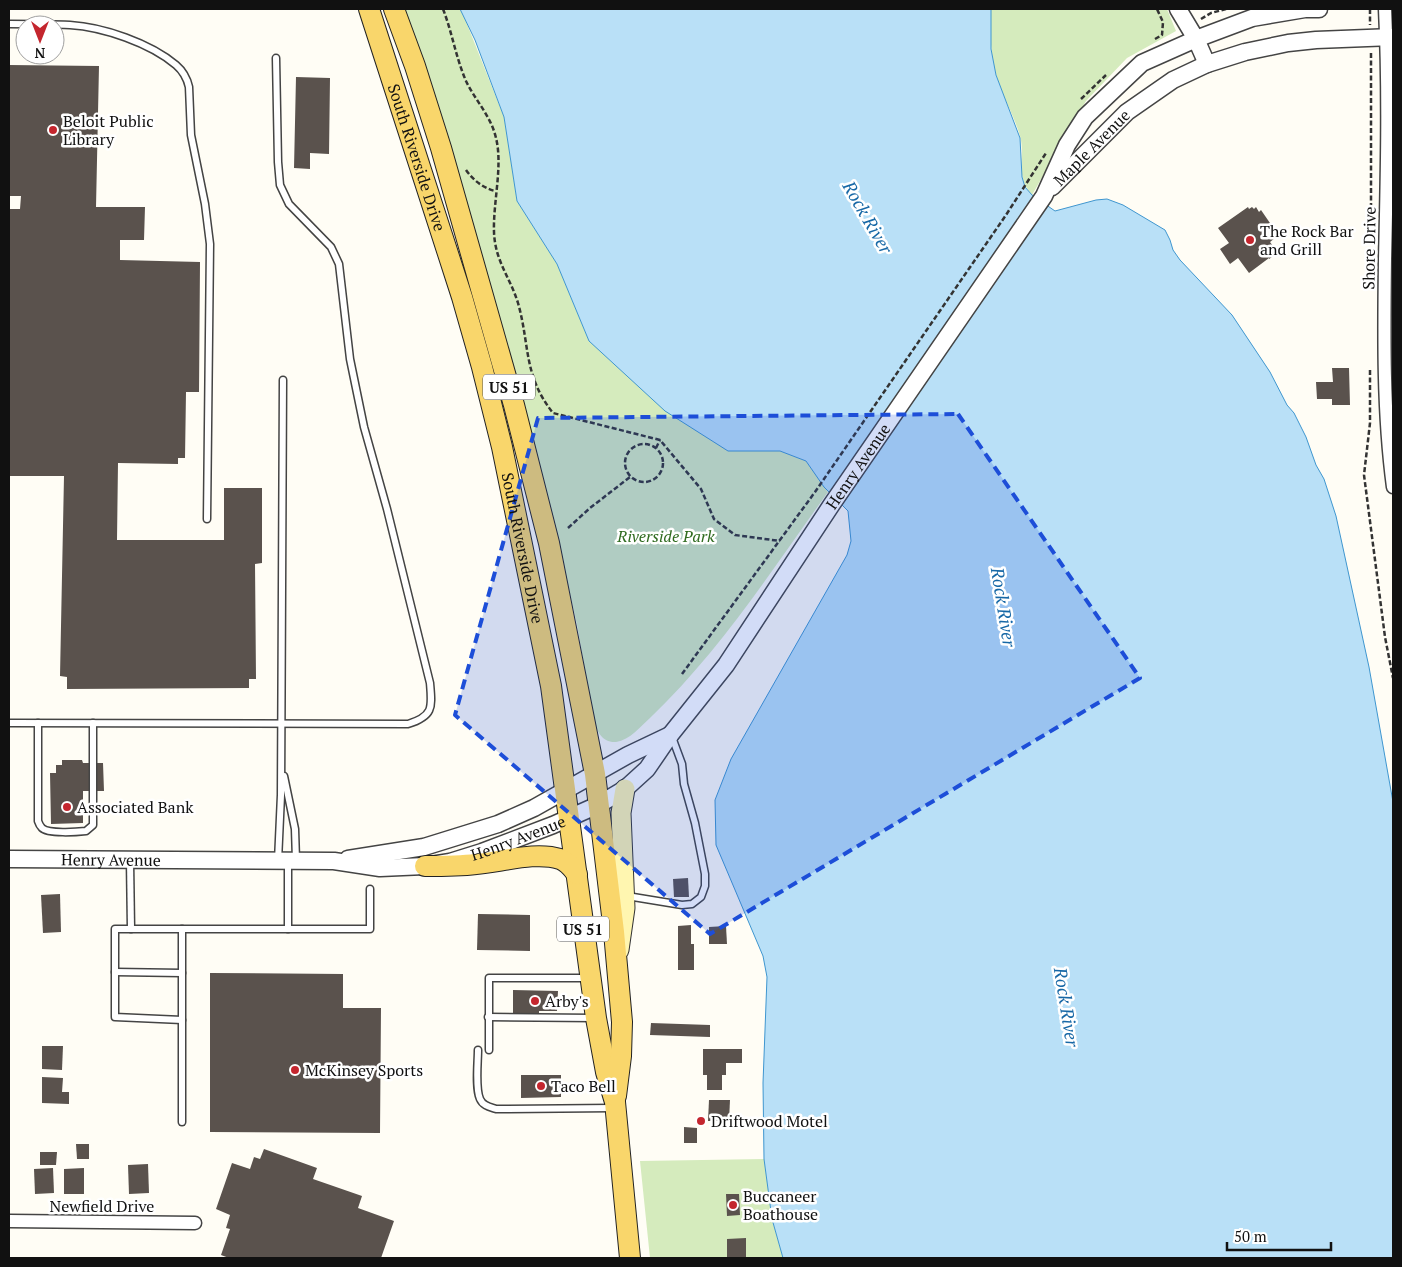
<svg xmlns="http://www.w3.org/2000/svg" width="1402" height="1267" font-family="'PT Serif',serif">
  <rect width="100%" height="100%" fill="#fffdf5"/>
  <g fill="#d5ebbd">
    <path d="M 401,9 L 461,9 L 504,117 L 517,201 L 557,264 L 589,341 L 728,451 L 780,451 L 806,461 L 828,492 C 772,570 720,651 650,718 C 641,726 630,740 616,742 C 603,743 597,732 594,721 L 577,625 L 556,531 L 517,377 L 471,221 Z"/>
    <path d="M 991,9 L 1167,9 L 1176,31 L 1127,58 L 1086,101 L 1032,195 C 1014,175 1026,158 1020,136 C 1014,115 1002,96 996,74 C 990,53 990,31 991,9 Z"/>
    <polygon points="764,1159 772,1219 783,1258 650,1258 640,1161"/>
  </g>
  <polygon fill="#b9e0f7" stroke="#3f96cf" points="460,9 991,9 991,49 996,75 1020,138 1022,177 1025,187 1032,195 1055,211 1096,200 1107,199 1123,205 1165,230 1170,240 1173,250 1180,260 1232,315 1270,372 1287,405 1294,413 1306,437 1316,465 1324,479 1336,516 1369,667 1393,802 1393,1258 783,1258 772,1219 764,1159 763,1083 767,977 763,956 716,845 715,800 731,759 847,555 851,541 848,511 824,487 806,461 780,451 728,451 665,411 589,341 557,264 517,201 504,117 475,40"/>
  <g fill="#5a524d">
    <polygon points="9,65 99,66 96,207 145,207 144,240 120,240 120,260 200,262 199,392 186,392 185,458 178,458 178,464 118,463 117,540 224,540 224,488 262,488 262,563 255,564 256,679 249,679 249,688 67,689 67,677 60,676 64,476 9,476 9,209 20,209 21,196 9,196"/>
    <polygon points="296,77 330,78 329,154 310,153 310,169 294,168"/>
    <polygon points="1248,207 1249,209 1252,207 1254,209 1256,207 1259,212 1261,210 1272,226 1264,234 1266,237 1272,234 1275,238 1270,242 1278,253 1269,259 1269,258 1249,273 1238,258 1230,264 1220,249 1229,243 1218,228"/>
    <polygon points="1332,368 1349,368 1350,405 1332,405 1332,399 1317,399 1316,382 1333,382"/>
    <polygon points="62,760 82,760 83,763 103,763 104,791 83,791 83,823 51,824 50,773 56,773 56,765 62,765"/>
    <polygon points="688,878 689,897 674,897 673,879"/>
    <polygon points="60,894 61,932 43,933 41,895"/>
    <polygon points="478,914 530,915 530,951 477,950"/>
    <polygon points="691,925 691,944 694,944 694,970 678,970 678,926"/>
    <polygon points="726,926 727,944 709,944 709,927"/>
    <polygon points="210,973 343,974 343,1008 381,1008 380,1133 210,1132"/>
    <polygon points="513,990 558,991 557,1011 539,1011 539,1014 513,1014"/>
    <polygon points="651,1023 710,1025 710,1037 650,1035"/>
    <polygon points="42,1046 63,1046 62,1070 42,1069"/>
    <polygon points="703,1049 742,1049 742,1063 726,1063 726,1075 722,1075 722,1090 707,1090 707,1075 703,1075"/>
    <polygon points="521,1075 561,1075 561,1097 521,1098"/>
    <polygon points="42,1077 63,1078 62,1092 69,1092 69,1104 42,1103"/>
    <polygon points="709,1100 730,1100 729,1121 708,1121"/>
    <polygon points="684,1127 697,1128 697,1143 684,1143"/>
    <polygon points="76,1144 89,1144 89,1159 77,1159"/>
    <polygon points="264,1149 317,1168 313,1179 362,1196 358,1208 394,1221 381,1258 229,1258 221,1255 230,1229 226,1228 230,1215 216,1209 232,1163 250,1169 254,1157 260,1159"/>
    <polygon points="40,1152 57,1152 56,1165 40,1165"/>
    <polygon points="148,1164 149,1193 129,1194 128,1165"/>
    <polygon points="53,1168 54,1193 35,1194 34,1169"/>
    <polygon points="84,1168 84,1194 64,1194 64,1169"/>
    <polygon points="726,1194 739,1194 740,1215 727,1216"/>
    <polygon points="746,1238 746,1258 727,1258 727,1239"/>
  </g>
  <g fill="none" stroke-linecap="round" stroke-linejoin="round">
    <defs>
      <g id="service">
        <path d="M 9,24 C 29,24 50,24 70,25 C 103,27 150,43 176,65 C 183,71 187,78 189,87 L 191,135 L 205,204 L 210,244 L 207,519"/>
        <path d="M 9,723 L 408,724 C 434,716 432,707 430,683 L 387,509 L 364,427 L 350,359 L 339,264 L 331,247 L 289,204 L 280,185 L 278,162 L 276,58"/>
        <path d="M 38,723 L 38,821 C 39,824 40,826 42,828 C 48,834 77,832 86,831 L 93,825 L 93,723"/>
        <polyline points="284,776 295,829 296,860"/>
        <polyline points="130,861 131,929"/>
        <polyline points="278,861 281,795 283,380"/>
        <polyline points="288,862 288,929"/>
        <polyline points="627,896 682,905 692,904 701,897 705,886 705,874 695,823 684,784 682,764 672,737"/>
        <polyline points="182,929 182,1122"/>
        <polyline points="115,972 182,973"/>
        <polyline points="488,1017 595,1018"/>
        <polyline points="182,1020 115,1017 115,929 370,929 370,889"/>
        <path d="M 478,1050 C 478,1062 475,1088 480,1099 C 483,1106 490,1107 496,1109 L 613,1108"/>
        <polyline points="489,1050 489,978 588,978"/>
      </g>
      <g id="minor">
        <path d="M 1385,9 C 1389,92 1387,176 1385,259 C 1384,335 1383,412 1393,487"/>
        <polyline points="9,1221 195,1223"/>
      </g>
      <g id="tertiary">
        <polyline points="1178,9 1196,39 1207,64"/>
        <path id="s1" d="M 1052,187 L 1127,112 L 1173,80 L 1207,64 L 1245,52 L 1288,43 L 1316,40 L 1393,37"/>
        <path id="s2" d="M 9,859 L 334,861 L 380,868 L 425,866 L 450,862 L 482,852 L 553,825 L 598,805 L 625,789 L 647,769 L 671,734 L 726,665 L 832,504 L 1044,196 L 1067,145 L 1085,117 L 1142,63 L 1196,39 L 1252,18 L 1305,9 L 1319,9"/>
        <polyline points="348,859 424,847 498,824 534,808 628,755 670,735"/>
      </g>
      <polyline id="secondary" points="619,950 625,908 621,813 625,789"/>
      <g id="primary">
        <path id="s3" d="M 369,9 L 462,297 L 482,367 L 502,447 L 551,686 L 596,1018 L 606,1072 L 615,1102 L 630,1258"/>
        <polyline points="394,9 415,66 441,148 514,405 549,543 595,774 614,932 622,1022 621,1056 616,1096"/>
        <path d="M 425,866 C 442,866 459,866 476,864 C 501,862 536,851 560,859 C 568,862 572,868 577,874"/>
      </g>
    </defs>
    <use href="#service" stroke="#444" stroke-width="9"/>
    <use href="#minor" stroke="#444" stroke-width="15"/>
    <use href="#tertiary" stroke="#444" stroke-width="19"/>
    <use href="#secondary" stroke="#333" stroke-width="21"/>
    <use href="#primary" stroke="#222" stroke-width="22"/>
    <g stroke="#333" stroke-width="2.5" stroke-dasharray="5 2.5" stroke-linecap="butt">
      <path d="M 443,9 C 452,32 456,58 466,81 C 475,100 491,116 496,138 C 503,166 493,202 494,232 C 495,261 510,277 518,303 C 530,345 523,375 553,413 L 660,440 L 701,489 L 714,519 L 735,535 L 780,541"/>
      <polyline points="1370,9 1370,25"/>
      <polyline points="1201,19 1211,13 1226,9"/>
      <polyline points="1155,39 1162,35 1163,22 1157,9"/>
      <polyline points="1371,53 1371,215"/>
      <polyline points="1081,99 1106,75"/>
      <path d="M 466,170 C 473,180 483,188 495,191"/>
      <polyline points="1370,370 1370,423 1364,475 1385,637 1393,678"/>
      <circle cx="644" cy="463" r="19"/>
      <polyline points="656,448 660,440"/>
      <polyline points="568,528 590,508 630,477"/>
      <polyline points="682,674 815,492 1006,215 1046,153"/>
    </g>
    <use href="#service" stroke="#fff" stroke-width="6"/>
    <use href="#minor" stroke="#fff" stroke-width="12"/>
    <use href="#tertiary" stroke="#fff" stroke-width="16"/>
    <use href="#secondary" stroke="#fff6b0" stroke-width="19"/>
    <use href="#primary" stroke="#f9d66b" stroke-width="20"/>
  </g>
  <path fill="#1d4ed8" fill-opacity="0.2" stroke="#1d4ed8" stroke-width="4" stroke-dasharray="10 6" stroke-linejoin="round" d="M 958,414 L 1140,678 L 710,934 L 455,715 L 538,418 Z"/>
  <g fill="#c4262e" stroke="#fff" stroke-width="2">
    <circle cx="53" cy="130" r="5"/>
    <circle cx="1250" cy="240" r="5"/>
    <circle cx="67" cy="807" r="5"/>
    <circle cx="535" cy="1001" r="5"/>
    <circle cx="295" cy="1070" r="5"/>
    <circle cx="541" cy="1086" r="5"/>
    <circle cx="701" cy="1121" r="5"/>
    <circle cx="733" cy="1205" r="5"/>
  </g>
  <g text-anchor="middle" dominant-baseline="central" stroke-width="5" stroke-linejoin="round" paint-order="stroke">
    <g fill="#fff" stroke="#585858" stroke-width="1">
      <rect x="483" y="374.5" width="52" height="25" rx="4"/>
      <rect x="557" y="916.5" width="52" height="25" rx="4"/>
    </g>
    <g font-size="15" font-weight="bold" fill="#111">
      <text x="509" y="387">US 51</text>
      <text x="583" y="929">US 51</text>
    </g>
    <g font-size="16" fill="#111" stroke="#fff" text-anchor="start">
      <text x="63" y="121">Beloit Public<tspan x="63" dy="18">Library</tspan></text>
      <text x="1260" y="231">The Rock Bar<tspan x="1260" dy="18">and Grill</tspan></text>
      <text x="77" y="807">Associated Bank</text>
      <text x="545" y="1001">Arby's</text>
      <text x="305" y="1070">McKinsey Sports</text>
      <text x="551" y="1086">Taco Bell</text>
      <text x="711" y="1121">Driftwood Motel</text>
      <text x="743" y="1196">Buccaneer<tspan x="743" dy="18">Boathouse</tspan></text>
    </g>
    <g font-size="16" fill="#111" stroke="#fff">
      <text stroke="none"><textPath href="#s1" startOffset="56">Maple Avenue</textPath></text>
      <text stroke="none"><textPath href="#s3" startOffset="156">South Riverside Drive</textPath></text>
      <text transform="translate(1369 248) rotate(-89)">Shore Drive</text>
      <text stroke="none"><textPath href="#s2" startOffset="1031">Henry Avenue</textPath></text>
      <text stroke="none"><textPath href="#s3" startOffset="561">South Riverside Drive</textPath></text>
      <text stroke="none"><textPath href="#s2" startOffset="514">Henry Avenue</textPath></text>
      <text stroke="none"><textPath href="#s2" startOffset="102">Henry Avenue</textPath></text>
      <text x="102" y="1206">Newfield Drive</text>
    </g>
    <g font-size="16" font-style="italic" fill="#2f6b1f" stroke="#fff">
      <text x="666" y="536">Riverside Park</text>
    </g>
    <g font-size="18" font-style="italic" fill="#1768a6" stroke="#fff">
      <text transform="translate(868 217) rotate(60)">Rock River</text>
      <text transform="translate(1004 607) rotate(81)">Rock River</text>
      <text transform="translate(1067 1007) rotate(81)">Rock River</text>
    </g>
  </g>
  <rect width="1402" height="1267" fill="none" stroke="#111111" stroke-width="20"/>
  <g transform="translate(40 40) rotate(180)"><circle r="24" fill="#ffffff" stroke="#a0a0a0"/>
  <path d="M0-4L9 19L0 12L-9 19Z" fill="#c4262e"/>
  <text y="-8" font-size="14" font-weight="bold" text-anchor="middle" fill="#111111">N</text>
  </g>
  <path d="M1227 1242v8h104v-8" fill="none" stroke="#111111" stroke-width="2.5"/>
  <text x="1234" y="1242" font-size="15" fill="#111111" stroke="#ffffff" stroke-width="4" paint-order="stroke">50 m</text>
</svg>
